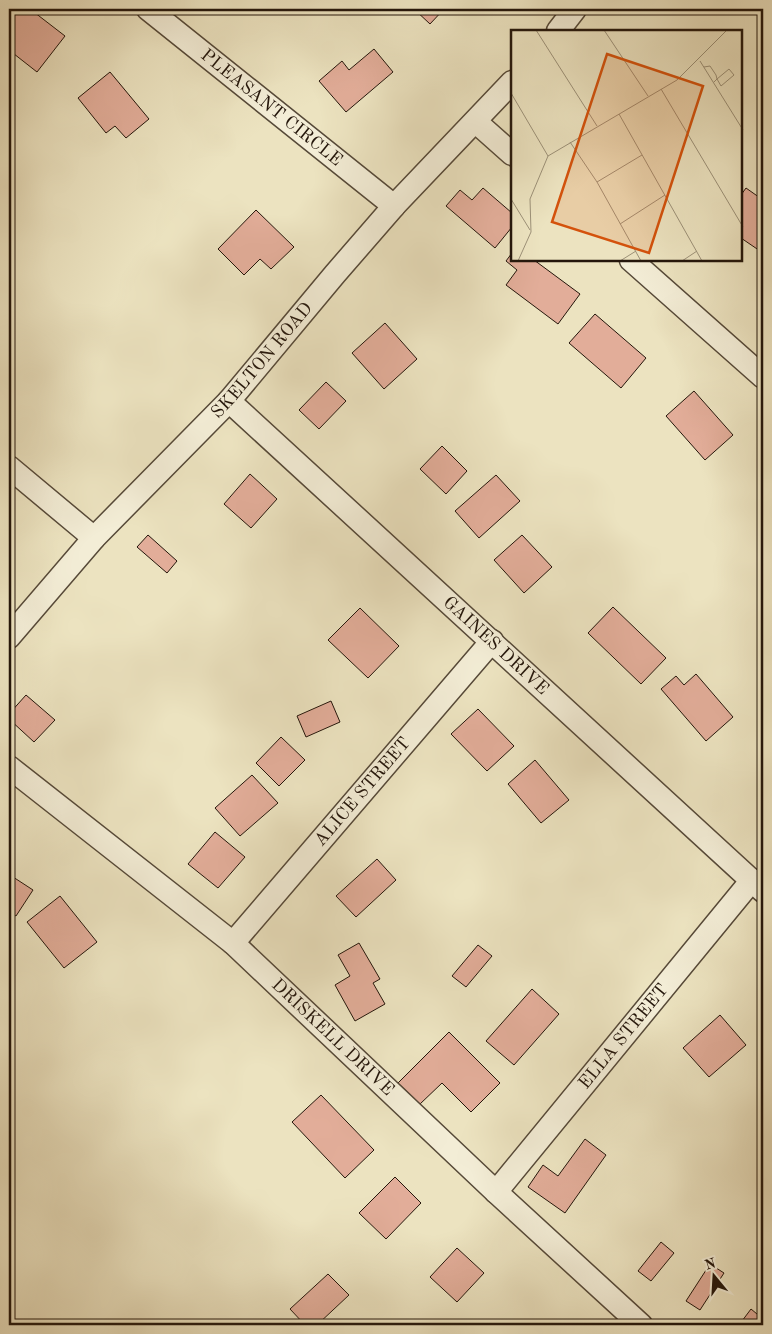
<svg xmlns="http://www.w3.org/2000/svg" width="772" height="1334" font-family="'Old Standard TT',serif">
  <rect width="100%" height="100%" fill="#ece3c0"/>
  <filter id="stains"><feTurbulence type="fractalNoise" baseFrequency=".004" numOctaves="4"/><feColorMatrix values="0 0 0 0 .2 0 0 0 0 .09 0 0 0 0 .02 0 0 0 .5 -.17"/></filter>
  <radialGradient id="worn" r=".72"><stop offset=".6" stop-color="#630" stop-opacity="0"/><stop offset="1" stop-color="#630" stop-opacity=".3"/></radialGradient>
  <g fill="#e2ad99" stroke="#24160b">
    <polygon points="10,9 30,9 65,36 37,72 9,50 9,11"/>
    <polygon points="414,9 444,9 430,24"/>
    <polygon points="374,49 393,72 346,112 319,81 342,61 349,70"/>
    <polygon points="110,72 149,119 126,138 115,126 106,133 78,98"/>
    <polygon points="483,188 512,213 512,227 495,248 446,206 460,190 472,200"/>
    <polygon points="746,188 763,200 763,253 741,238 741,195"/>
    <polygon points="256,210 294,247 271,269 260,259 244,275 218,249"/>
    <polygon points="512,253 512,260 534,260 580,294 558,324 506,285 517,270 506,261"/>
    <polygon points="595,314 646,358 621,388 569,343"/>
    <polygon points="385,323 417,359 384,389 352,353"/>
    <polygon points="326,382 346,401 319,429 299,410"/>
    <polygon points="694,391 733,435 705,460 666,416"/>
    <polygon points="442,446 467,471 446,494 420,469"/>
    <polygon points="250,474 277,499 251,528 224,504"/>
    <polygon points="496,475 520,501 479,538 455,511"/>
    <polygon points="148,535 177,561 167,573 137,547"/>
    <polygon points="522,535 552,567 524,593 494,560"/>
    <polygon points="613,607 666,658 641,684 588,633"/>
    <polygon points="360,608 399,646 368,678 328,640"/>
    <polygon points="696,674 733,717 706,741 661,689 676,676 684,685"/>
    <polygon points="26,695 55,720 34,742 9,719 9,714"/>
    <polygon points="331,701 340,722 306,737 297,716"/>
    <polygon points="478,709 514,746 487,771 451,734"/>
    <polygon points="281,737 305,760 279,786 256,763"/>
    <polygon points="535,760 569,800 541,823 508,784"/>
    <polygon points="252,775 278,803 240,836 215,808"/>
    <polygon points="215,832 245,857 218,888 188,864"/>
    <polygon points="377,859 396,880 356,917 336,896"/>
    <polygon points="10,875 33,890 16,916 9,912"/>
    <polygon points="60,896 97,942 64,968 27,922"/>
    <polygon points="359,943 380,979 373,983 385,1004 355,1021 335,985 350,976 338,955"/>
    <polygon points="478,945 492,956 466,987 452,976"/>
    <polygon points="532,989 559,1014 514,1065 486,1041"/>
    <polygon points="720,1015 746,1045 709,1077 683,1048"/>
    <polygon points="449,1032 500,1083 471,1112 442,1083 420,1104 398,1083"/>
    <polygon points="321,1095 374,1150 345,1178 292,1122"/>
    <polygon points="585,1139 606,1155 565,1213 528,1187 543,1165 558,1176"/>
    <polygon points="395,1177 421,1203 386,1239 359,1213"/>
    <polygon points="661,1242 674,1253 651,1281 638,1271"/>
    <polygon points="457,1248 484,1273 457,1302 430,1277"/>
    <polygon points="710,1264 724,1273 700,1310 686,1301"/>
    <polygon points="328,1274 349,1295 317,1325 305,1325 290,1309"/>
    <polygon points="751,1309 763,1319 763,1325 739,1325"/>
  </g>
  <g fill="none" stroke-linecap="round" stroke-linejoin="round">
    <defs>
      <g id="street">
        <path id="s1" d="M 148,9 L 394,206"/>
        <polyline points="558,31 575,9"/>
        <polyline points="476,122 512,154"/>
        <polyline points="631,260 763,377"/>
        <path id="s2" d="M 229,401 L 763,891"/>
        <polyline points="9,467 94,538"/>
        <path id="s3" d="M 9,637 L 94,538 L 229,401 L 335,274 L 394,206 L 512,82"/>
        <path id="s4" d="M 9,767 L 233,943 L 496,1192 L 641,1325"/>
        <path id="s5" d="M 233,943 L 492,641"/>
        <path id="s6" d="M 496,1192 L 752,880"/>
      </g>
    </defs>
    <use href="#street" stroke="#564938" stroke-width="25"/>
    <use href="#street" stroke="#f3edd6" stroke-width="22"/>
  </g>
  <g text-anchor="middle" dominant-baseline="central" stroke-width="4" stroke-linejoin="round" paint-order="stroke">
    <g font-size="18" fill="#24160b" stroke="#f3edd6">
      <text stroke="none"><textPath href="#s1" startOffset="158">PLEASANT CIRCLE</textPath></text>
      <text stroke="none"><textPath href="#s3" startOffset="375">SKELTON ROAD</textPath></text>
      <text stroke="none"><textPath href="#s2" startOffset="362">GAINES DRIVE</textPath></text>
      <text stroke="none"><textPath href="#s5" startOffset="199">ALICE STREET</textPath></text>
      <text stroke="none"><textPath href="#s6" startOffset="201">ELLA STREET</textPath></text>
      <text stroke="none"><textPath href="#s4" startOffset="422">DRISKELL DRIVE</textPath></text>
    </g>
  </g>
  <g transform="translate(511 30)">
    <rect width="231" height="231" fill="#ece3c0"/>
    <path fill="none" stroke="#9c9178" stroke-width="1" d="M 25,0 L 86,96M 93,0 L 137,66M 189,31 L 232,100M 193,37 L 199,36 L 205,45 L 206,49 L 210,56 L 223,45 L 218,39 L 206,49 L 203,52M 150,59 L 232,197M 0,63 L 37,126M 108,84 L 191,231M 59,112 L 86,152 L 130,231M 86,152 L 131,125M 0,169 L 19,200M 109,194 L 154,165M 7,231 L 20,202 L 19,169 L 37,126 L 166,50 L 216,0M 109,231 L 125,221M 171,231 L 186,221"/>
    <path fill="#d4520c" fill-opacity="0.15" stroke="#d4520c" stroke-width="2.5" d="M 96,24 L 192,56 L 138,223 L 41,192 Z"/>
    <rect width="231" height="231" fill="none" stroke="#24160b" stroke-width="2.5"/>
  </g>
  <rect width="772" height="1334" fill="none" stroke="#ece3c0" stroke-width="30"/>
  <rect x="10" y="10" width="752" height="1314" fill="none" stroke="#24160b" stroke-width="2.5"/>
  <rect x="15" y="15" width="742" height="1304" fill="none" stroke="#24160b"/>
  <g transform="translate(714 1276) rotate(342)" stroke="#f3edd6" stroke-width="4" paint-order="stroke">
  <path d="M0-4L9 19L0 12L-9 19Z" fill="#24160b"/>
  <text y="-8" font-size="14" font-weight="bold" text-anchor="middle" fill="#24160b">N</text>
  </g>
  <rect width="100%" height="100%" filter="url(#stains)"/>
  <rect width="100%" height="100%" fill="url(#worn)"/>
</svg>
